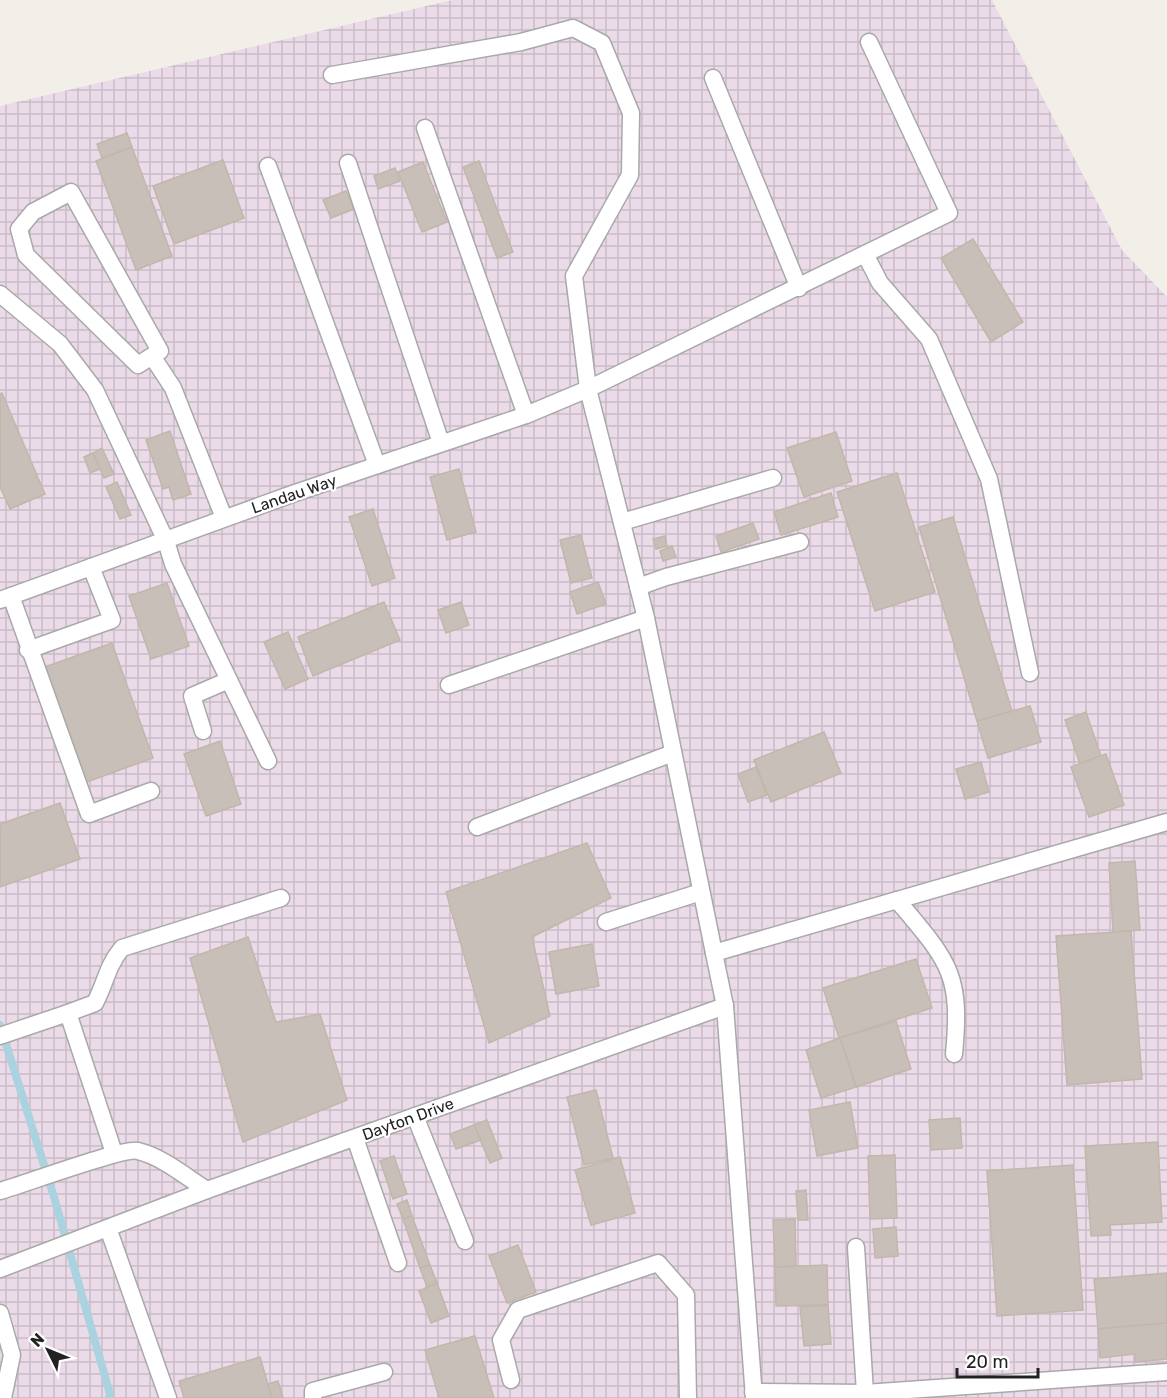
<svg xmlns="http://www.w3.org/2000/svg" width="1167" height="1398" font-family="Rubik,sans-serif">
  <defs>
    <pattern id="industrial-grid" width="8" height="8" patternUnits="userSpaceOnUse" patternTransform="scale(1.5)"><rect width="8" height="8" fill="#ebdbe8"/><path d="M0 4h8M4 0v8" fill="none" stroke="#c9bcc7"/></pattern>
  </defs>
  <rect width="100%" height="100%" fill="#f2efe9"/>
  <polygon fill="url(#industrial-grid)" points="452,0 992,0 1122,250 1167,297 1167,1398 0,1398 0,106"/>
  <g fill="none" stroke-linecap="round" stroke-linejoin="round">
    <polyline stroke="#aad3df" stroke-width="8" points="0,1025 54,1197 110,1394 109,1398"/>
  </g>
  <g fill="#c7bfb8" stroke="#c4b6ab" stroke-width="1.5">
    <polygon points="127,133 132,147 102,158 97,144"/>
    <polygon points="132,147 172,256 136,270 96,161"/>
    <polygon points="223,160 244,218 174,244 153,186"/>
    <polygon points="479,161 513,252 497,258 463,167"/>
    <polygon points="423,162 447,222 422,232 398,172"/>
    <polygon points="395,168 400,181 378,189 374,176"/>
    <polygon points="346,191 354,209 331,218 323,200"/>
    <polygon points="973,239 1023,322 991,342 941,258"/>
    <polygon points="2,393 45,494 10,509 0,487 0,394"/>
    <polygon points="170,431 191,494 173,500 169,487 163,489 146,440"/>
    <polygon points="836,432 852,481 804,497 787,448"/>
    <polygon points="102,448 114,474 104,478 93,453"/>
    <polygon points="93,453 100,469 90,473 84,457"/>
    <polygon points="459,469 476,532 447,540 430,477"/>
    <polygon points="897,473 935,592 875,611 837,492"/>
    <polygon points="117,482 131,515 120,519 106,487"/>
    <polygon points="831,493 838,517 781,535 774,512"/>
    <polygon points="373,509 395,578 372,586 349,517"/>
    <polygon points="953,517 1012,711 977,721 919,527"/>
    <polygon points="753,523 759,539 721,552 716,536"/>
    <polygon points="581,535 592,578 571,583 560,540"/>
    <polygon points="665,536 667,546 656,549 653,539"/>
    <polygon points="672,546 676,557 663,561 660,551"/>
    <polygon points="598,582 606,604 577,614 570,592"/>
    <polygon points="167,583 189,646 151,659 129,596"/>
    <polygon points="384,602 400,640 313,676 298,637"/>
    <polygon points="461,602 469,625 446,633 438,610"/>
    <polygon points="288,632 308,679 285,689 264,642"/>
    <polygon points="112,643 153,758 84,783 42,668"/>
    <polygon points="1030,706 1041,742 988,758 977,721"/>
    <polygon points="1086,712 1101,756 1080,764 1065,720"/>
    <polygon points="824,732 841,773 771,802 754,760"/>
    <polygon points="220,741 241,804 206,816 184,754"/>
    <polygon points="1106,754 1124,805 1089,817 1071,767"/>
    <polygon points="981,762 989,792 965,799 956,769"/>
    <polygon points="756,767 767,795 748,802 738,774"/>
    <polygon points="60,803 80,859 0,887 0,824"/>
    <polygon points="587,843 611,898 532,937 550,1016 489,1043 446,892"/>
    <polygon points="1135,861 1140,930 1113,932 1109,863"/>
    <polygon points="1131,931 1142,1079 1067,1085 1056,936"/>
    <polygon points="248,937 276,1022 320,1014 347,1100 243,1142 190,958"/>
    <polygon points="592,944 599,986 556,994 549,952"/>
    <polygon points="916,959 932,1008 839,1038 823,988"/>
    <polygon points="896,1021 911,1069 856,1087 840,1038"/>
    <polygon points="840,1038 856,1087 821,1098 806,1050"/>
    <polygon points="596,1090 613,1158 584,1165 567,1097"/>
    <polygon points="850,1102 858,1148 817,1156 809,1110"/>
    <polygon points="960,1118 962,1148 931,1150 929,1120"/>
    <polygon points="487,1120 502,1158 490,1163 474,1125"/>
    <polygon points="474,1125 481,1140 456,1149 450,1134"/>
    <polygon points="1158,1142 1162,1222 1110,1225 1111,1235 1091,1236 1085,1146"/>
    <polygon points="895,1155 897,1218 870,1219 868,1156"/>
    <polygon points="394,1156 407,1194 393,1199 380,1161"/>
    <polygon points="620,1157 635,1213 591,1225 575,1170"/>
    <polygon points="1073,1165 1083,1310 997,1316 987,1171"/>
    <polygon points="806,1190 808,1220 798,1220 796,1191"/>
    <polygon points="407,1200 412,1216 403,1219 397,1204"/>
    <polygon points="412,1216 430,1265 420,1268 403,1219"/>
    <polygon points="795,1219 796,1266 775,1267 773,1220"/>
    <polygon points="896,1227 898,1256 875,1258 873,1229"/>
    <polygon points="518,1245 536,1292 507,1303 489,1256"/>
    <polygon points="430,1265 437,1283 427,1287 420,1268"/>
    <polygon points="827,1265 828,1305 776,1306 775,1267"/>
    <polygon points="1167,1273 1167,1323 1098,1329 1094,1279"/>
    <polygon points="437,1283 449,1316 431,1323 419,1291"/>
    <polygon points="828,1305 831,1344 804,1346 800,1307"/>
    <polygon points="1167,1323 1167,1359 1135,1362 1135,1354 1100,1358 1098,1329"/>
    <polygon points="475,1336 494,1398 439,1398 425,1350"/>
    <polygon points="260,1357 272,1398 184,1398 179,1381"/>
    <polygon points="278,1381 283,1398 272,1398 268,1384"/>
  </g>
  <g fill="none" stroke-linecap="round" stroke-linejoin="round">
    <defs>
      <g id="lane">
        <polyline points="713,78 799,288"/>
        <polyline points="425,128 526,415"/>
        <polyline points="348,163 441,443"/>
        <polyline points="268,166 377,465"/>
        <polyline points="865,254 880,283 929,339 989,479 1030,673"/>
        <polyline points="0,294 60,344 95,390 166,541 173,564 268,761"/>
        <polyline points="152,356 160,351 71,192 33,212 19,229 26,255 138,365 152,356 173,388 224,518"/>
        <polyline points="622,522 773,478"/>
        <polyline points="638,587 666,577 800,542"/>
        <polyline points="11,596 89,814 151,791"/>
        <polyline points="0,600 295,493 526,415 588,389 574,276 630,175 631,113 602,43 573,28 521,42 332,75"/>
        <polyline points="28,650 112,620 91,567"/>
        <polyline points="449,685 646,618"/>
        <polyline points="203,731 192,696 229,680"/>
        <polyline points="477,827 673,753"/>
        <path d="M 897,900 C 948,961 962,972 954,1054"/>
        <polyline points="606,922 701,892"/>
        <polyline points="714,953 646,618 588,389 949,213 869,42"/>
        <path d="M 68,1013 L 95,1003 C 106,982 107,966 122,948 L 281,898"/>
        <polyline points="0,1036 68,1013 114,1153"/>
        <polyline points="415,1116 465,1241"/>
        <polyline points="355,1138 398,1263"/>
        <path d="M 0,1191 C 22,1185 124,1147 138,1151 C 163,1157 186,1177 207,1190"/>
        <polyline points="108,1228 168,1398"/>
        <polyline points="856,1247 865,1393"/>
        <polyline points="0,1269 207,1190 725,1006"/>
        <polyline points="0,1313 12,1355 3,1398"/>
        <polyline points="511,1380 501,1340 518,1310 658,1263 686,1295 688,1398"/>
        <polyline points="753,1392 865,1393 1167,1372"/>
        <polyline points="313,1398 313,1391 384,1372"/>
        <polyline points="754,1398 725,1006 714,953 1167,822"/>
      </g>
    </defs>
    <use href="#lane" stroke="#a9a9a9" stroke-width="19"/>
    <use href="#lane" stroke="#fff" stroke-width="16"/>
  </g>
  <g text-anchor="middle" dominant-baseline="central" stroke-width="4.5" stroke-linejoin="round" paint-order="stroke">
    <g font-size="16" fill="#222" stroke="#fff">
      <text transform="translate(294 494) rotate(-19)">Landau Way</text>
      <text transform="translate(408 1119) rotate(-20)">Dayton Drive</text>
    </g>
  </g>
  <g transform="translate(48 1350) rotate(313)" stroke="#ffffff" stroke-width="4.5" paint-order="stroke">
  <path d="M0-4.5L10 22L0 15L-10 22Z" fill="#222222"/>
  <text y="-9" font-size="16" font-weight="bold" text-anchor="middle" fill="#222222">N</text>
  </g>
  <path d="M957 1368v9h81v-9" fill="none" stroke="#222222" stroke-width="3"/>
  <text x="966" y="1368" font-size="18" fill="#222222" stroke="#ffffff" stroke-width="4.5" paint-order="stroke">20 m</text>
</svg>
